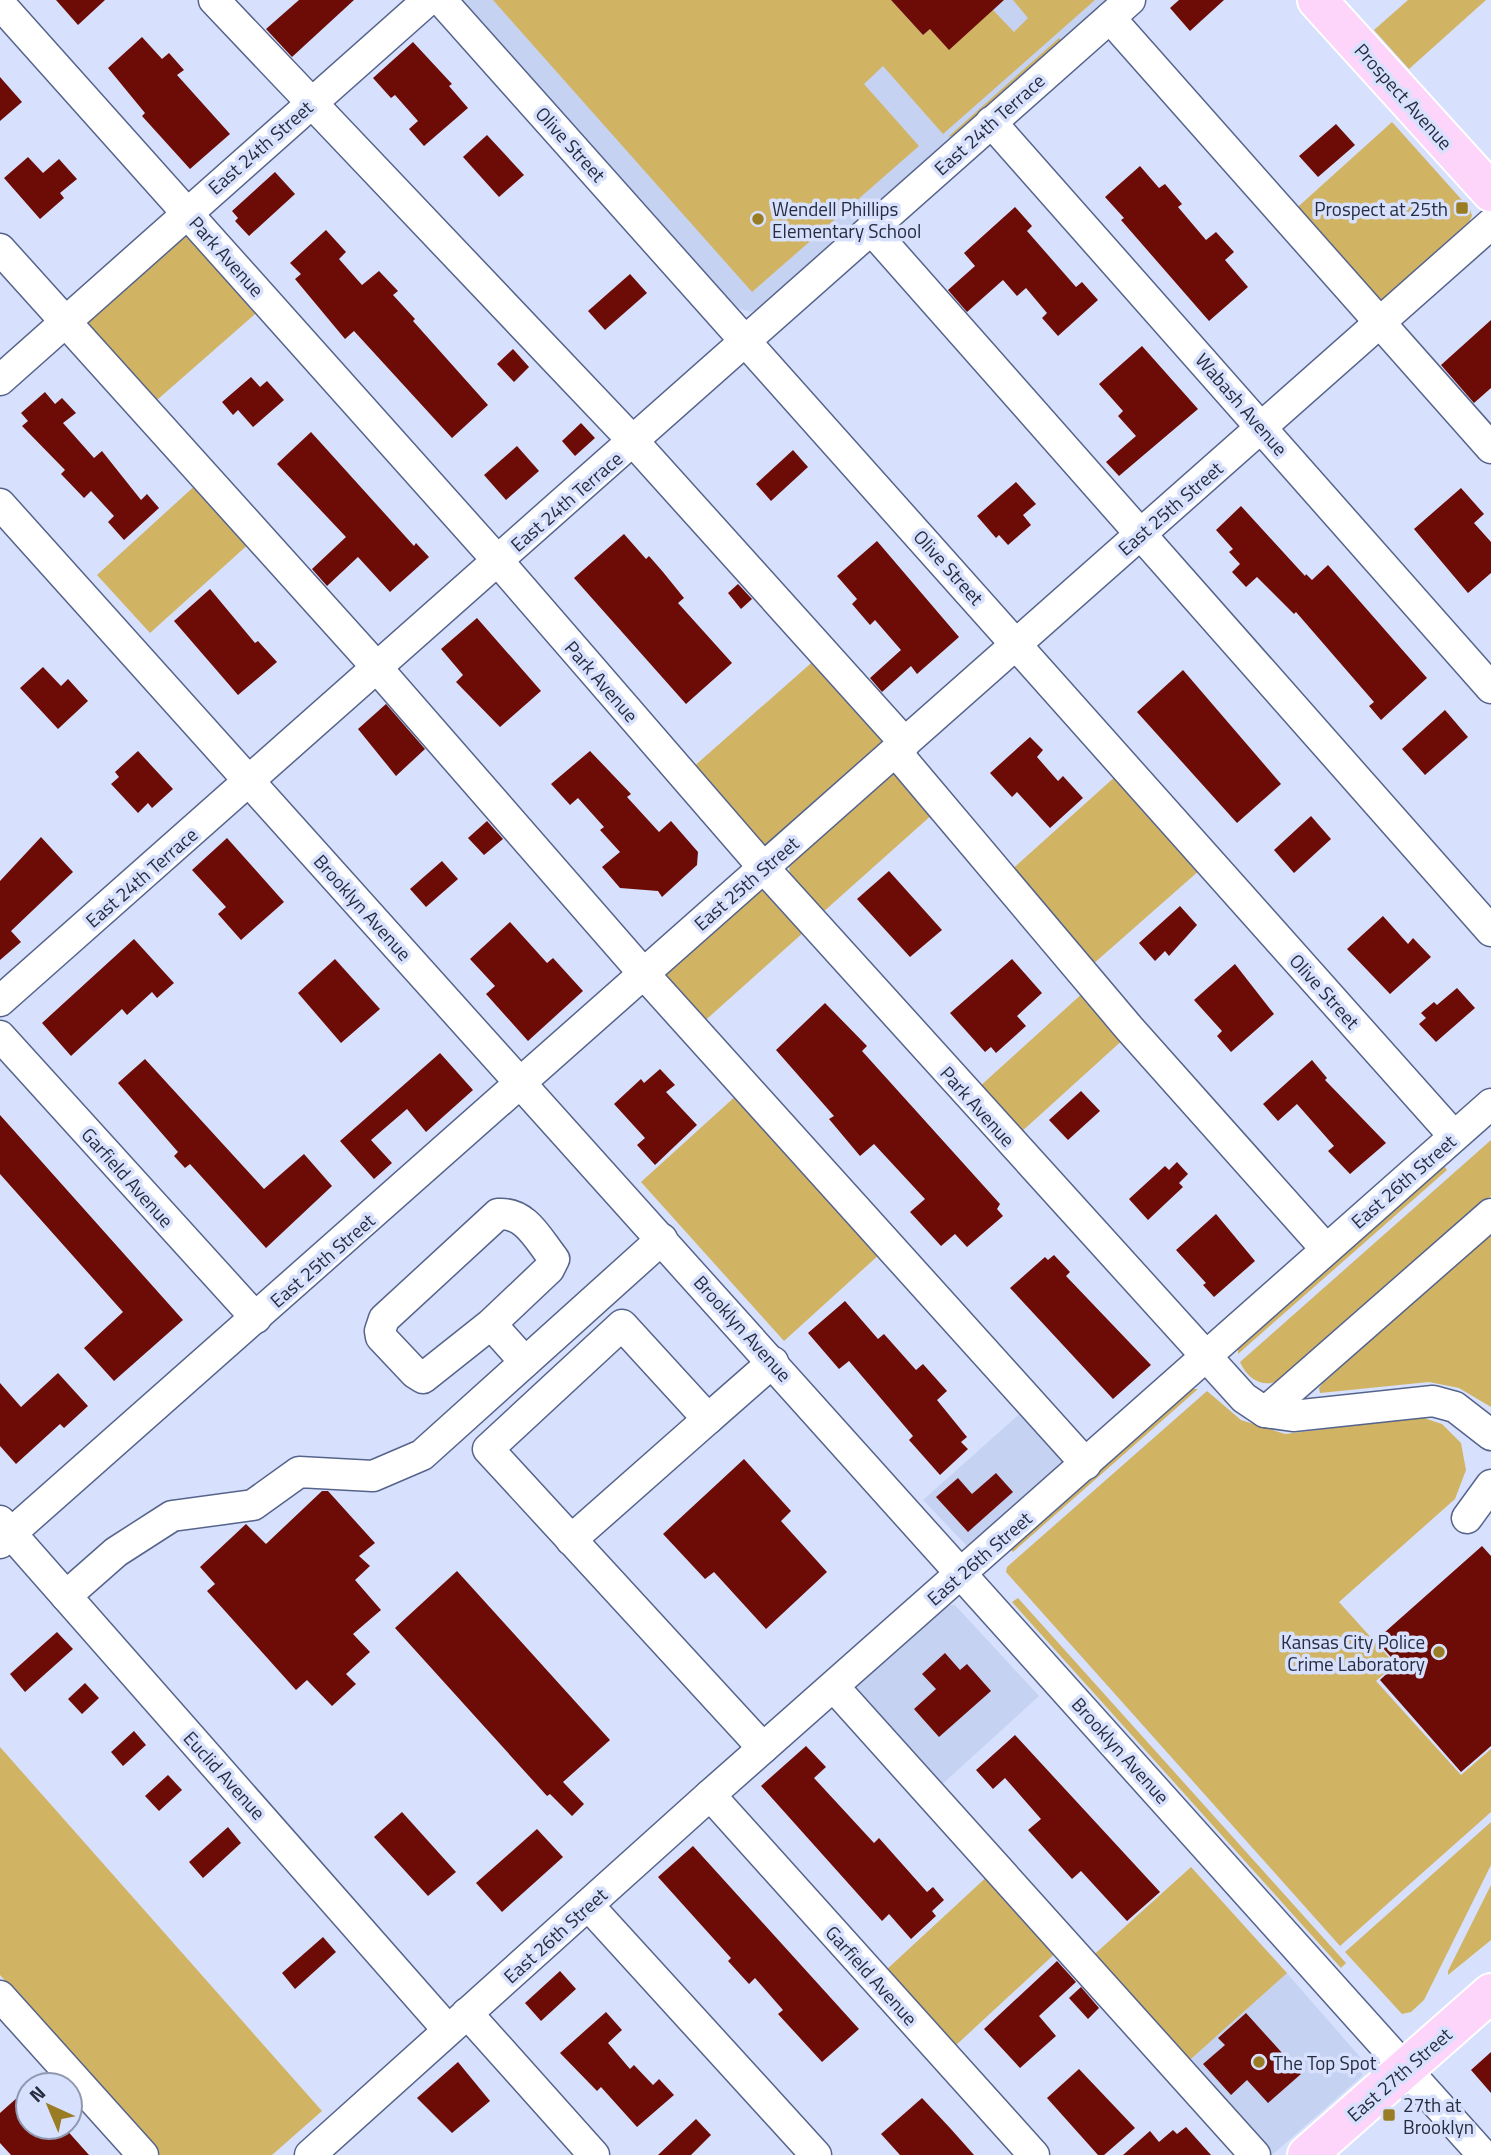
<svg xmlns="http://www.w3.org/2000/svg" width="1491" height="2155" font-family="'Titillium Web',sans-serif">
  <rect width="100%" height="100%" fill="#d7e1fd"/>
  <g fill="#c6d2f2">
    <polygon points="460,0 1108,0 759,309 751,312 734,307"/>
    <polygon points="1025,1409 1069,1458 967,1546 923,1500"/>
    <polygon points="942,1605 955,1605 1039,1696 938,1788 848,1690"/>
    <polygon points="1285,1971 1361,2058 1364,2067 1362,2076 1272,2155 1266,2155 1183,2066"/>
  </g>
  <g fill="#d1b364">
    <polygon points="493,0 891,0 923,35 930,29 993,10 1014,32 1028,18 1013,0 1095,0 943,134 883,66 864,84 919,146 752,292"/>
    <polygon points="1408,0 1486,0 1409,69 1374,30"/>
    <polygon points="1059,38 1062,41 956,135 948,137"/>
    <polygon points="1392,122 1470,209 1472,216 1469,222 1374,307 1290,214"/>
    <polygon points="189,223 263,307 149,407 74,324"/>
    <polygon points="199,482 252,541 150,633 97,575"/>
    <polygon points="818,657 890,739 768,845 759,844 691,769"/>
    <polygon points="896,769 934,813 822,913 790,877 789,865"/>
    <polygon points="1117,775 1201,869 1092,965 1009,872"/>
    <polygon points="762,891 770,894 804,932 699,1026 658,980 755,893"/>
    <polygon points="1085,991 1126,1037 1019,1134 978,1088"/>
    <polygon points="738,1094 881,1253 784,1341 641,1182"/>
    <path d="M 1491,1140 L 1491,1196 L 1286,1377 C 1266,1390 1249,1382 1240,1362 Z"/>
    <polygon points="1443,1165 1447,1170 1238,1354 1238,1347"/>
    <polygon points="1491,1234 1491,1407 1459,1388 1429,1382 1320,1393 1319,1388 1323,1383"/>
    <polygon points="1191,1389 1198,1389 1013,1552 1008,1547"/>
    <polygon points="1207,1391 1241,1420 1285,1434 1421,1417 1442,1424 1461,1443 1466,1470 1455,1499 1339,1602 1395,1664 1376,1681 1461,1775 1491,1749 1491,1812 1340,1946 1006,1572 1007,1567"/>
    <polygon points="1018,1598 1346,1963 1341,1968 1012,1602"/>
    <polygon points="0,1747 322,2111 272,2155 160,2155 0,1975"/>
    <polygon points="1491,1822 1491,1865 1424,2000 1411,2012 1402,2014 1345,1952"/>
    <polygon points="1191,1867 1287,1973 1183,2066 1087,1961"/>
    <polygon points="992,1872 1061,1948 954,2047 885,1971"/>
    <polygon points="1491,1885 1491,1940 1448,1975 1448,1971"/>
  </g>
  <g fill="#6d0c07">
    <polygon points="56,0 105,0 78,25"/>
    <polygon points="299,0 354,0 292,57 266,29"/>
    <polygon points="891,0 1004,0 949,50 930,29 923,35"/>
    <polygon points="1179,0 1224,0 1190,31 1170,8"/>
    <polygon points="142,37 162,59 169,53 184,70 177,75 230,134 190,169 142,116 145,113 108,68"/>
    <polygon points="413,42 452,84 449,86 468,108 424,146 409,129 418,121 395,95 391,98 373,78"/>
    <polygon points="0,77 22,102 0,121"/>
    <polygon points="1336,124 1355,145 1318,177 1299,156"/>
    <polygon points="487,135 524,175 499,197 463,157"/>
    <polygon points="28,157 43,173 59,159 77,179 60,193 64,198 40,219 4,178"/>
    <polygon points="1140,166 1159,188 1165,184 1182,204 1178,207 1206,240 1216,232 1234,252 1225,260 1248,287 1209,321 1121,220 1124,218 1105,197"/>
    <polygon points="275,172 295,194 249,236 235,221 238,218 232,211"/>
    <polygon points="1015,207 1032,226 1027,231 1076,287 1082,282 1098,300 1058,336 1042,318 1047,313 1026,288 1017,296 1003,280 967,312 948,290 975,266 964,253"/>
    <polygon points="326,230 346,252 339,259 362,285 379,271 398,291 393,295 415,319 413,321 488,405 452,438 354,331 345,339 295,279 301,274 290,263"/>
    <polygon points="630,274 647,293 605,330 588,311"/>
    <polygon points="1491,320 1491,388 1474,403 1441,365"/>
    <polygon points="1142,346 1198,409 1119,476 1106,462 1136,436 1118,416 1123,411 1099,384"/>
    <polygon points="513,349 529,367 514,382 497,364"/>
    <polygon points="251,377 260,387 267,381 284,400 253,427 238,410 233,415 222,402"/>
    <polygon points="45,392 55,404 62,398 76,413 63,423 94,458 102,451 141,500 147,494 159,508 124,540 108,522 114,516 91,491 84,498 61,474 65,470 22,426 28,421 21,413"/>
    <polygon points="581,423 595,438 575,456 562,441"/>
    <polygon points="311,432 414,546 416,543 429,557 390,592 358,557 327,586 312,569 346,537 277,464"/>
    <polygon points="517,446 539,471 506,500 484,475"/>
    <polygon points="793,450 808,467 771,501 756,484"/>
    <polygon points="1016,482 1036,504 1023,515 1031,525 1008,545 999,535 996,538 977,516"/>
    <polygon points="1461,488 1484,514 1474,523 1491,542 1491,573 1468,593 1414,529"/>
    <polygon points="1241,506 1305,576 1306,574 1312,580 1328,565 1427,678 1381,720 1369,706 1374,702 1296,612 1294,614 1257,577 1246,587 1232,572 1240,564 1229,552 1233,549 1216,530"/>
    <polygon points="624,534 646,559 649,556 663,572 684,598 678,603 732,663 686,704 574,578"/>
    <polygon points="877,541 959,637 917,674 911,666 882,692 870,678 901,650 875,620 870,625 852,604 857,599 837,576"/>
    <polygon points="738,584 752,599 741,609 728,593"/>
    <polygon points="210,589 255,643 258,641 277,662 238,695 174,621"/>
    <polygon points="477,618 541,691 500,727 456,682 463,675 441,649"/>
    <polygon points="43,667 61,686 68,679 88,701 58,729 20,688"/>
    <polygon points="1183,670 1281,784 1237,823 1137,712"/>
    <polygon points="386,704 425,749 396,776 358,729"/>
    <polygon points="1445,710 1468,737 1425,775 1402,749"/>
    <polygon points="1030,737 1043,750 1037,757 1058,781 1063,776 1083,798 1050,828 1017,792 1012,797 990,773"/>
    <polygon points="138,751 173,789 152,808 148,803 138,813 111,784 119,777 115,772"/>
    <polygon points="590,751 631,794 627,797 659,832 671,821 698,852 697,865 662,897 658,891 620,888 602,867 620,852 600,830 604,827 578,798 570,805 551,784"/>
    <polygon points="1311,816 1331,839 1294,873 1274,850"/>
    <polygon points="487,821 503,839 484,855 468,838"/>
    <polygon points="41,837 73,872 11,931 21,942 0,960 0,881"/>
    <polygon points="227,838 284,902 241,940 218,914 226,907 192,870"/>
    <polygon points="442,861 458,879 426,907 410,889"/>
    <polygon points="889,871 942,930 910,957 857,899"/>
    <polygon points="1180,906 1197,925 1169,956 1165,951 1155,961 1139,943"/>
    <polygon points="1383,916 1408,944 1413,938 1431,957 1390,994 1347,949"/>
    <polygon points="510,922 547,963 553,958 583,991 528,1041 486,994 495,986 470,959"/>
    <polygon points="134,939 174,983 157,998 152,992 127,1015 122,1009 71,1056 42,1023"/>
    <polygon points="335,959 380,1009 341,1043 298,993"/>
    <polygon points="1012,959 1042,993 1017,1016 1026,1026 996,1053 991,1047 985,1052 950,1013"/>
    <polygon points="1235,964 1274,1014 1231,1052 1217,1036 1222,1031 1194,1000"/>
    <polygon points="1457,988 1475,1008 1436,1042 1419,1024 1426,1018 1421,1013 1434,1002 1437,1005"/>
    <polygon points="825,1003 867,1046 862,1051 1000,1204 997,1209 1003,1216 967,1247 955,1234 941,1246 910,1212 925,1199 874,1144 860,1156 829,1119 834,1116 776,1050"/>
    <polygon points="440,1053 473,1090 426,1132 407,1109 371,1140 392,1163 374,1179 340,1141"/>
    <polygon points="145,1059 264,1189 304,1154 332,1186 266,1248 190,1164 185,1168 174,1156 178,1152 118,1083"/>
    <polygon points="1312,1060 1327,1078 1325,1080 1386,1143 1350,1174 1328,1151 1334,1146 1297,1104 1278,1121 1263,1104"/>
    <polygon points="660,1069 675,1085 666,1092 697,1125 655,1165 637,1145 645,1138 614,1104 641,1079 644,1083"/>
    <polygon points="1081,1091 1100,1111 1068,1140 1049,1120"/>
    <polygon points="0,1115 183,1320 114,1381 84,1348 123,1312 0,1174"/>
    <polygon points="1177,1162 1188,1174 1179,1183 1183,1187 1148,1220 1129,1199 1165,1166 1169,1170"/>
    <polygon points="1216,1214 1255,1261 1214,1297 1203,1285 1206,1283 1176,1250"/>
    <polygon points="1054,1255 1070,1272 1066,1276 1151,1365 1113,1399 1010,1288 1045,1257 1048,1260"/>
    <polygon points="845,1301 878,1339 884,1334 916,1370 923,1364 947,1391 937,1400 967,1437 961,1442 968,1449 940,1475 909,1440 913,1436 849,1361 839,1369 808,1333"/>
    <polygon points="58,1373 88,1406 64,1428 60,1424 16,1464 0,1446 0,1383 21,1407"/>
    <polygon points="744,1459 791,1511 781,1521 827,1572 766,1629 714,1572 705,1579 663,1534"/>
    <polygon points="996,1473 1013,1492 968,1532 936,1497 958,1478 972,1494"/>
    <polygon points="322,1491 328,1491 375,1543 359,1556 370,1566 355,1580 381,1610 353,1634 370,1652 346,1674 356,1684 332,1706 307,1680 296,1690 207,1591 215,1584 200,1567 246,1524 266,1544"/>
    <polygon points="1482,1546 1491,1556 1491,1746 1461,1772 1380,1680 1397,1664 1376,1640"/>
    <polygon points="457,1571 610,1740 563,1782 584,1804 572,1816 550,1794 547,1796 395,1628"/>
    <polygon points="57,1632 73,1649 25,1692 10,1674"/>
    <polygon points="945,1653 960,1670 967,1664 991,1691 939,1737 914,1709 936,1689 922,1674"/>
    <polygon points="85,1683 99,1698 82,1714 68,1699"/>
    <polygon points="134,1731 146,1745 123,1766 111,1752"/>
    <polygon points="1015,1735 1160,1892 1127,1921 1081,1871 1072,1879 1028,1830 1041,1819 1005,1778 993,1789 976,1770"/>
    <polygon points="806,1746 826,1767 814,1778 874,1843 879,1838 927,1892 933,1887 944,1900 932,1911 936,1916 911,1939 889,1914 882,1921 761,1786"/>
    <polygon points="168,1775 182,1790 159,1811 145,1796"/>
    <polygon points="402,1812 456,1872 428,1896 374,1837"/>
    <polygon points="228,1827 241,1843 203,1878 189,1862"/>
    <polygon points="537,1829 563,1857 502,1912 476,1883"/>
    <polygon points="693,1846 859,2029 822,2062 778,2014 783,2010 755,1978 749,1984 728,1961 731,1958 658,1877"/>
    <polygon points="323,1937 336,1952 295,1989 282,1973"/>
    <polygon points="1057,1961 1076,1982 1039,2016 1056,2036 1020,2068 984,2029"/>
    <polygon points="560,1971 576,1989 541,2021 525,2003"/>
    <polygon points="1081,1987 1099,2008 1088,2019 1069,1998"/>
    <polygon points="606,2012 622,2030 608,2043 630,2069 634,2065 653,2085 659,2079 674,2095 637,2127 601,2087 597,2091 560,2053"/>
    <polygon points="1246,2013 1301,2074 1268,2103 1247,2080 1231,2095 1203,2064 1225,2045 1218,2038"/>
    <polygon points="1491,2052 1491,2093 1471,2070"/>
    <polygon points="458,2062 490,2101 452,2133 417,2098"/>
    <polygon points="1079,2069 1135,2128 1104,2155 1098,2155 1047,2098"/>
    <polygon points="28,2088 28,2127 64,2127 89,2155 11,2155 0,2143 0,2113"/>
    <polygon points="922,2098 950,2128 974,2155 900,2155 881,2134"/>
    <polygon points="696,2119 711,2135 691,2155 658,2155"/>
    <polygon points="1186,2127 1211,2155 1123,2155 1150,2131 1159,2142 1173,2130 1177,2134"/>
  </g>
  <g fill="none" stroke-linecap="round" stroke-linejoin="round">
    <defs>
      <g id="minor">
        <polyline points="214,0 633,441 905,743"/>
        <polyline points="441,0 1454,1136"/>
        <polyline points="0,4 498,561 763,867 1244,1398 1265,1412 1293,1416 1433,1401 1455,1407 1491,1435"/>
        <polyline points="1110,18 1491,448"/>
        <polyline points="991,122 1491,688"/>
        <polyline points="871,229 1491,931"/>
        <polyline points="0,249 364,653 644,974 1086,1464"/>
        <polyline points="0,380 428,0"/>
        <polyline points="0,504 1483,2155"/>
        <polyline points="896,752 1129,1028 1326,1249"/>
        <polyline points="0,1001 1130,0"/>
        <polyline points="0,1036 256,1318"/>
        <path d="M 491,1324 L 423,1378 L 415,1373 L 381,1337 L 380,1331 L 384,1319 L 498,1214 C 526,1212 538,1239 554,1259 L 549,1269 L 491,1324 L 525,1362"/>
        <polyline points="1265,1412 1491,1214"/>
        <polyline points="1467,1518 1491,1485"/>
        <polyline points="0,1521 448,2030"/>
        <polyline points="571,1540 708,1419"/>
        <polyline points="0,1543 1491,224"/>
        <polyline points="66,1596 116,1552 172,1516 253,1505 299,1472 373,1476 422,1455 662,1239"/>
        <polyline points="834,1687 1255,2155"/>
        <polyline points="763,1748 488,1449 622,1325 708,1419 773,1362"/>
        <polyline points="710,1795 1034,2155"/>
        <polyline points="588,1905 816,2155"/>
        <polyline points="0,1996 143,2155"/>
        <polyline points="467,2013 594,2155"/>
        <polyline points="310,2155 710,1795 1491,1104"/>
      </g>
      <g id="major">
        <polyline points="1317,0 1491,192"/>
        <polyline points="1307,2155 1491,1993"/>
      </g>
    </defs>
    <use href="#minor" stroke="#56648c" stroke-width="33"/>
    <use href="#major" stroke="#fff" stroke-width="42"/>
    <use href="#minor" stroke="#fff" stroke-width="30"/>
    <use href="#major" stroke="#fdd4fa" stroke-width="38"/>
  </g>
  <g fill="#9a7c25" stroke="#d7e1fd" stroke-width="2.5">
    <rect x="1455" y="201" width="14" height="14" rx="3.5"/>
    <circle cx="758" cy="219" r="7"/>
    <circle cx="1439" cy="1652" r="7"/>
    <circle cx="1259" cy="2062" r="7"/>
    <rect x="1382" y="2108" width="14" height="14" rx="3.5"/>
  </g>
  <g text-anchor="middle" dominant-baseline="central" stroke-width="7" stroke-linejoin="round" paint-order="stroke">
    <g font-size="19" fill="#272d3f" stroke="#d7e1fd">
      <text transform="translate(1404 96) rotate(48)">Prospect Avenue</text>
      <text transform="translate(989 124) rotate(-42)">East 24th Terrace</text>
      <text transform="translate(571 144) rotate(48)">Olive Street</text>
      <text transform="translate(260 147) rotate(-41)">East 24th Street</text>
      <text transform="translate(227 256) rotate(48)">Park Avenue</text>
      <text transform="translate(1242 404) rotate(49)">Wabash Avenue</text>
      <text transform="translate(566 501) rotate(-41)">East 24th Terrace</text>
      <text transform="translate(1170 508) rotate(-41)">East 25th Street</text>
      <text transform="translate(949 567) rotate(48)">Olive Street</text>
      <text transform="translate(602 681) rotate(49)">Park Avenue</text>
      <text transform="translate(141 877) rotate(-41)">East 24th Terrace</text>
      <text transform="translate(746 883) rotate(-41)">East 25th Street</text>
      <text transform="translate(363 907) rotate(48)">Brooklyn Avenue</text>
      <text transform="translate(1325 991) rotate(48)">Olive Street</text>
      <text transform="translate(978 1106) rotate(48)">Park Avenue</text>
      <text transform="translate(128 1177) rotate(48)">Garfield Avenue</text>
      <text transform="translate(1403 1181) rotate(-41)">East 26th Street</text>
      <text transform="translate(322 1260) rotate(-41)">East 25th Street</text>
      <text transform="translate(743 1328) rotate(48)">Brooklyn Avenue</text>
      <text transform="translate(979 1558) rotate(-41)">East 26th Street</text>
      <text transform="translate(1121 1750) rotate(48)">Brooklyn Avenue</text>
      <text transform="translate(225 1775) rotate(48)">Euclid Avenue</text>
      <text transform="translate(555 1935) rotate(-42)">East 26th Street</text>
      <text transform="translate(872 1975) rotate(48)">Garfield Avenue</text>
      <text transform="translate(1399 2074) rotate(-41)">East 27th Street</text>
    </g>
    <g font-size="19" fill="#272d3f" stroke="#d7e1fd" text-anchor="start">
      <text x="772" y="208">Wendell Phillips<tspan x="772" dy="22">Elementary School</tspan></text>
      <text x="1448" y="208" text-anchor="end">Prospect at 25th</text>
      <text x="1425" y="1641" text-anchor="end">Kansas City Police<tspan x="1425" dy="22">Crime Laboratory</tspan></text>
      <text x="1273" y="2062">The Top Spot</text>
      <text x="1403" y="2104">27th at<tspan x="1403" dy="22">Brooklyn</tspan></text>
    </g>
  </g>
  <g transform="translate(49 2106) rotate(316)"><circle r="33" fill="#d7e1fd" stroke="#9199b1" stroke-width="2"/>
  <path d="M0-5L12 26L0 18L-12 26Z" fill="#9a7c25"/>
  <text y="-10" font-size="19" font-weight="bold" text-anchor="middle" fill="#272d3f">N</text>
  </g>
</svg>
